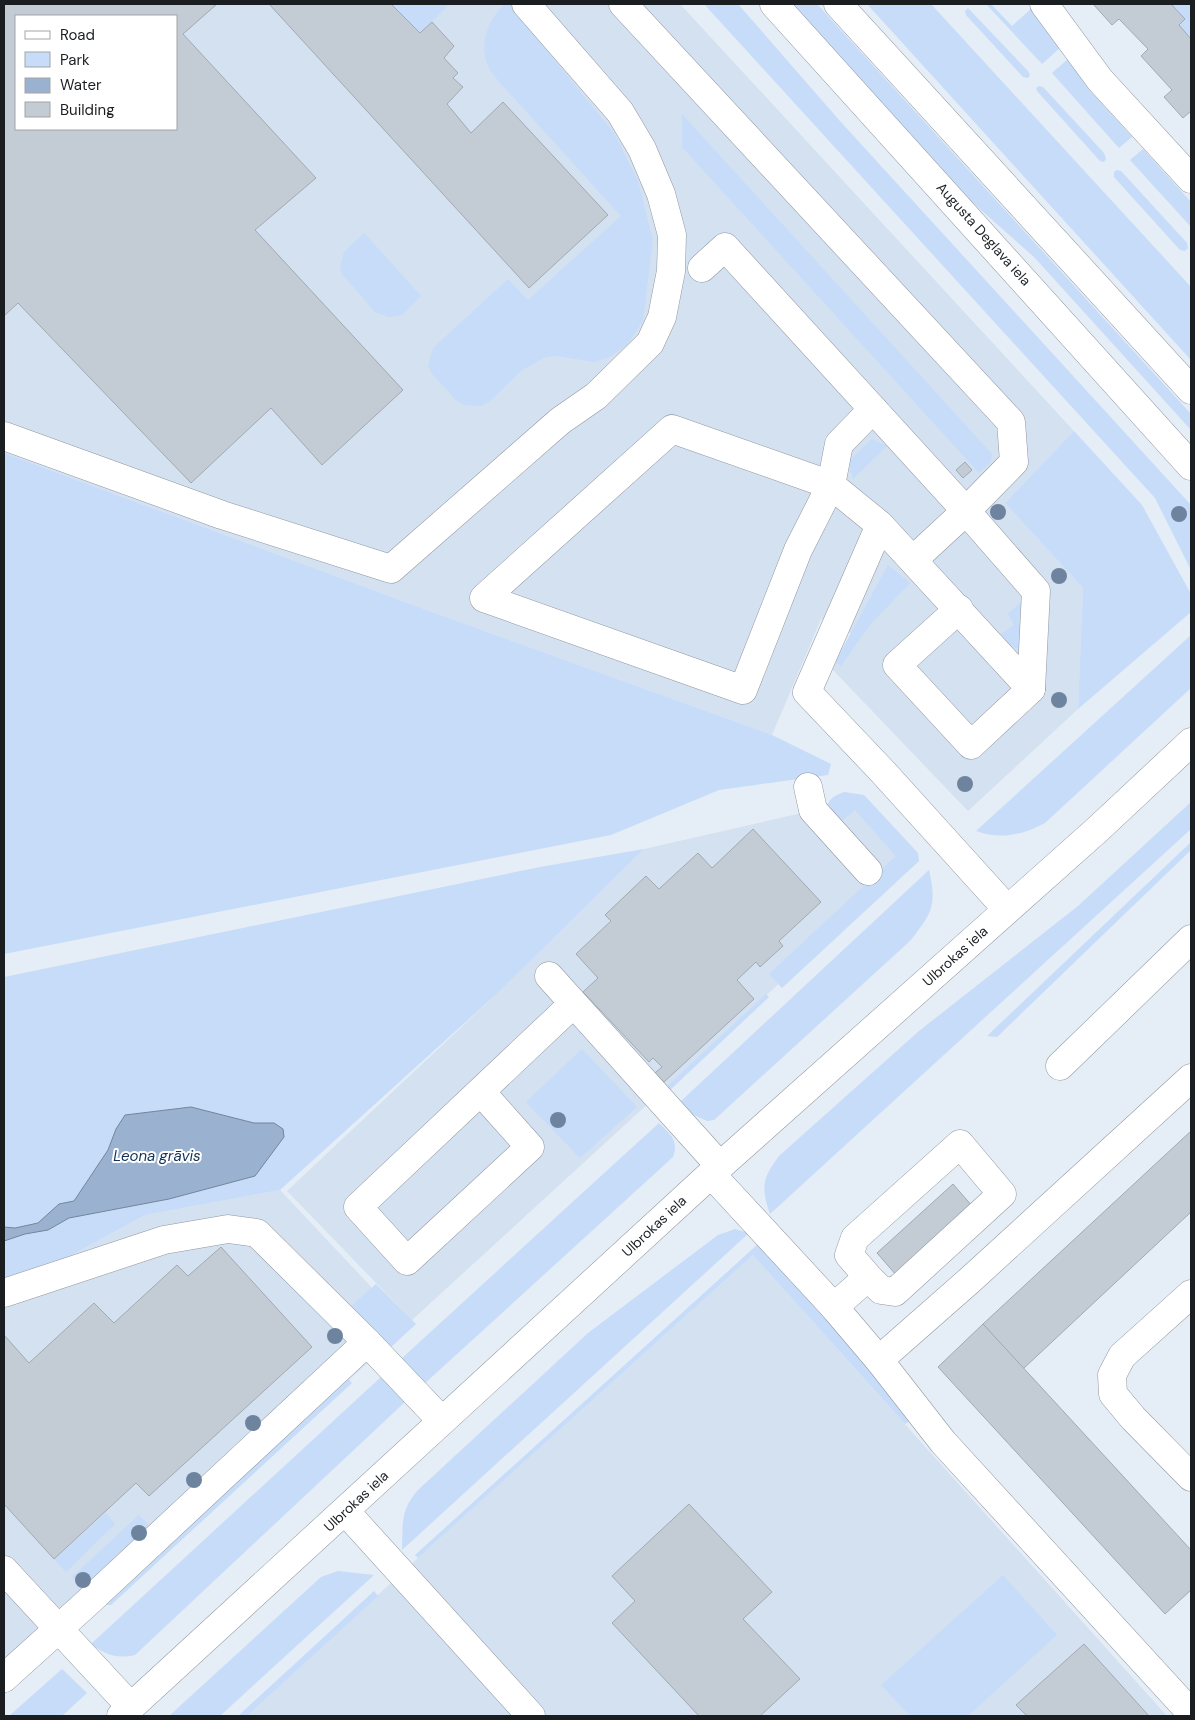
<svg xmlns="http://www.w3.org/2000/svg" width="1195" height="1720" font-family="'DM Sans',sans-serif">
  <rect width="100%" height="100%" fill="#e5edf7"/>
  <g fill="#d4e1f1" fill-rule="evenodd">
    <path d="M 4,4 L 680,4 L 1074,431 L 1005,503 L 1083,588 L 1078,709 L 968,811 L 832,669 L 852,634 L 821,619 L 772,735 L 424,609 L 4,453 ZM 16,16 L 176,16 L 176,129 L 16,129 Z"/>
    <polygon points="859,800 914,860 412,1320 287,1191 501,990 644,849"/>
    <polygon points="280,1190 408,1326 4,1695 4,1292 145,1215"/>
    <polygon points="753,1255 1167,1716 247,1716 418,1558"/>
  </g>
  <g fill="#c6dcf8">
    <polygon points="391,4 450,4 420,33"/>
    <path d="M 504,4 L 509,4 L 614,133 L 638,181 L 653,240 L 643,321 L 627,345 L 609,357 L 594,362 L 556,356 L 544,358 L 522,370 L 489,402 L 481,406 L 464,405 L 456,400 L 432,374 L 428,366 L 433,348 L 508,279 L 528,300 L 621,216 L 502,85 C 497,79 490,72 488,66 C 478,43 489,20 504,4 Z"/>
    <polygon points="704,4 738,4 839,120 1191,505 1191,570 1155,498"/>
    <polygon points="782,4 817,4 1191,414 1191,430 1034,257 929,164"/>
    <polygon points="867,4 931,4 1191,287 1191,360"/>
    <polygon points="986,4 991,4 1012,26 1033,7 1060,48 1042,64"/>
    <polygon points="1171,4 1191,4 1191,39 1179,25 1185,19"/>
    <polygon points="968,8 1028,71 1030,75 1028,78 1023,77 966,15 965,11"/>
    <polygon points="1068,59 1090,91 1132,137 1119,148 1052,73"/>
    <polygon points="1039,86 1043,87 1104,153 1106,159 1104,162 1100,161 1037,91 1036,88"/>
    <polygon points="682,114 992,454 991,462 979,473 682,147"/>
    <polygon points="1143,149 1191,202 1191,227 1130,160"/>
    <polygon points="1117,170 1121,171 1187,243 1188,248 1185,251 1180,250 1114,177 1114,172"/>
    <polygon points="364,233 421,296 402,315 388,317 375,312 342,274 340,267 344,252"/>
    <polygon points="1074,431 1142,505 1191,594 1191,612 1078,709 1083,588 1005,503"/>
    <polygon points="872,439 887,446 853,479 848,462"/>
    <polygon points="4,453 424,609 772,735 831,764 828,775 719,790 611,835 4,954"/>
    <polygon points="888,565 910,583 869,626 841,666 835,662"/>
    <polygon points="1021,602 1021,647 1016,649 998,636 1014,625 1008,614"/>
    <path d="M 1191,635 L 1191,688 L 1045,823 C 1022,835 1001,840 976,831 Z"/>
    <path d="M 844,792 L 864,795 L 918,853 L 919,861 L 782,988 L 769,974 L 896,856 L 855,810 L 838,824 L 826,809 C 829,798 834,796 844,792 Z"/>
    <path d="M 1191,802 L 1191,829 L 770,1214 C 761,1187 762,1179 779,1156 L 919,1031 L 1078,906 Z"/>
    <polygon points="1191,842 1191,850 997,1037 987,1036"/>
    <polygon points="644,849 501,990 280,1190 145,1215 4,1292 4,1241 25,1234 48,1230 69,1218 169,1199 255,1176 274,1123 116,1129 108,1150 74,1201 59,1204 38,1223 15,1228 4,1227 4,977 540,867"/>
    <path d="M 929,870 C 937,906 932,913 910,941 L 714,1120 L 707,1121 L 690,1113 L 680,1102 Z"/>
    <polygon points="766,994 769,997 669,1091 666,1087"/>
    <polygon points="582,1049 637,1107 580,1158 526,1102"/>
    <path d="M 659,1123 C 670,1134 679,1140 673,1157 L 423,1385 L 401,1359 Z"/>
    <path d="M 735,1229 L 749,1233 L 402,1550 C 403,1524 400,1510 418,1490 L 588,1333 L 718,1235 Z"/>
    <polygon points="758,1244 830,1318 910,1421 905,1424 753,1255 418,1558 415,1555"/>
    <polygon points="376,1284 416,1324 390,1348 350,1307"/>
    <polygon points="345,1375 352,1383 111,1605 100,1605"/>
    <path d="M 381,1377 L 405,1402 L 135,1655 C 117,1659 106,1655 91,1644 Z"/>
    <polygon points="106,1513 115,1524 66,1572 54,1559"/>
    <polygon points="139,1515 154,1531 86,1591 72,1577"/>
    <polygon points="338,1571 374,1575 220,1716 169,1716 321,1577"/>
    <polygon points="1003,1575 1057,1635 968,1716 910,1716 881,1685"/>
    <polygon points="374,1591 378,1596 247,1716 238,1716"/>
    <polygon points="62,1669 87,1693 62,1716 9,1716"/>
  </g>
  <polygon fill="#9ab1cf" stroke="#74859b" points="191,1107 254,1123 274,1123 283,1129 284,1137 255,1176 169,1199 69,1218 48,1230 25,1234 4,1241 4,1227 15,1228 38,1223 59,1204 74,1201 108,1150 116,1129 125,1115"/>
  <g fill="#c3cbd5" stroke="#a1a9b2" fill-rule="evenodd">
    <path d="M 4,4 L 217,4 L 183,34 L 316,178 L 255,230 L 403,390 L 322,465 L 271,408 L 191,483 L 18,303 L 4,316 ZM 16,16 L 176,16 L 176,129 L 16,129 Z"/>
    <polygon points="269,4 391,4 420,33 432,22 454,46 444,58 458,73 453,78 463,87 447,104 471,133 503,102 608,215 529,288"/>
    <polygon points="1093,4 1171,4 1185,19 1179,25 1191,39 1191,111 1183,118 1164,97 1172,90 1141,56 1148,49 1119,19 1112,25"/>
    <polygon points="965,462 972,470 963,478 956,470"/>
    <polygon points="753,829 821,902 779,941 783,946 760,967 756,962 737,980 754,999 664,1082 655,1073 662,1067 653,1058 649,1062 583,992 598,978 576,954 611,921 605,915 646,876 659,889 698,853 712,868"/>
    <polygon points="1191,1131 1191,1212 1023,1369 983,1324"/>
    <polygon points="953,1184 973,1207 897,1276 877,1253"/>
    <polygon points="221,1247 312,1347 149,1496 136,1483 54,1559 4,1504 4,1335 29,1363 94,1303 114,1323 177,1265 188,1276"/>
    <polygon points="983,1324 1191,1550 1191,1590 1165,1614 938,1367"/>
    <polygon points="689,1504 772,1592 743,1619 800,1679 760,1716 699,1716 612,1623 635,1601 612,1576"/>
    <polygon points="1084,1644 1149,1716 1027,1716 1016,1705"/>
  </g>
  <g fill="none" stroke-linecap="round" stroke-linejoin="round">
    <defs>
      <g id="minor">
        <polyline points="623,4 1011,422 1014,462 966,511 1036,591 1031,689 971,745 897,665 959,609"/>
        <polyline points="1044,4 1100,80 1191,179"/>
        <polyline points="702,268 725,247 966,511 913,560"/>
        <polyline points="873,409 839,444 831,485 880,525 807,692 883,772 1007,909"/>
        <polygon points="672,429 831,485 798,550 743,690 484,598"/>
        <polyline points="4,436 222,515 391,569 560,421 596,396 650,343 662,317 671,271 672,235 661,194 642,149 620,112 526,4"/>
        <polyline points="880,525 1031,689"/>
        <polyline points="808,787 813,810 868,871"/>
        <polyline points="549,976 720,1166"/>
        <polyline points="1060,1066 1191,939"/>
        <polyline points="481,1092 530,1147 407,1261 358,1207 573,1004"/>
        <polyline points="711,1174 834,1307 879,1360 943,1442 1191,1713"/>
        <polyline points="4,1293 164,1240 228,1229 257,1233 367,1342"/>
        <polyline points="1191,1294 1122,1356 1112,1375 1113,1394 1133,1418 1191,1477"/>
        <polyline points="834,1307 868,1277 849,1255 855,1238 960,1144 1002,1194 895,1292 881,1290 868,1277"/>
        <polyline points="879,1360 970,1280 1191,1078"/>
        <polyline points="345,1511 531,1716"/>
        <polyline points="4,1570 131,1707"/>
        <polyline points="4,1678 87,1603 367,1342 442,1421"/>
      </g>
      <g id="major">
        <polyline points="774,4 1191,466"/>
        <polyline points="838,4 1191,390"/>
        <polyline points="121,1716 711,1174 1098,829 1191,742"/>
      </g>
    </defs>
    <use href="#minor" stroke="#9097a0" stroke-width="29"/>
    <use href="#major" stroke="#9097a0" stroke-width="29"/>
    <use href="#minor" stroke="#fff" stroke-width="28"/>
    <use href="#major" stroke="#fff" stroke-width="28"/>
  </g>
  <g fill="#6e849e">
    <circle cx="998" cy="512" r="8"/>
    <circle cx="1179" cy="514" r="8"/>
    <circle cx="1059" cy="576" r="8"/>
    <circle cx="1059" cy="700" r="8"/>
    <circle cx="965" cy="784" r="8"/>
    <circle cx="558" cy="1120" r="8"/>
    <circle cx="335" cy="1336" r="8"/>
    <circle cx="253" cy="1423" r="8"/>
    <circle cx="194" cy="1480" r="8"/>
    <circle cx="139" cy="1533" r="8"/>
    <circle cx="83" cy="1580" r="8"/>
  </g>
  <g text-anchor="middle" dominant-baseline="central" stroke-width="4" stroke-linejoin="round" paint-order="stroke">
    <g font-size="14" fill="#1b1e21" stroke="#fff">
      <text transform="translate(984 234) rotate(48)">Augusta Deglava iela</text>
      <text transform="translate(955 956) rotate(-42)">Ulbrokas iela</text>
      <text transform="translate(654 1226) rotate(-43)">Ulbrokas iela</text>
      <text transform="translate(356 1501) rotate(-43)">Ulbrokas iela</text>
    </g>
    <g font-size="15" font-style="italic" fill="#103259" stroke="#fff">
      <text x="157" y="1156">Leona grāvis</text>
    </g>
  </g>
  <rect width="1195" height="1720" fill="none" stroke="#1b1e21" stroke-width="10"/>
  <rect x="15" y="15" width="162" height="115" fill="#ffffff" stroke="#a4a5a6"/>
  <rect x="25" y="31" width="25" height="8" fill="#ffffff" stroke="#a4a5a6"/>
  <text x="60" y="40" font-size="15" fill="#1b1e21">Road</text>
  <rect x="25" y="52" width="25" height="15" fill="#c6dcf8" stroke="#a4a5a6"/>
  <text x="60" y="65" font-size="15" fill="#1b1e21">Park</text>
  <rect x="25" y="78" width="25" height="15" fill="#9ab1cf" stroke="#a4a5a6"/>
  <text x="60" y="90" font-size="15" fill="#1b1e21">Water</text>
  <rect x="25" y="102" width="25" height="15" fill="#c3cbd5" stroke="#a4a5a6"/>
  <text x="60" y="115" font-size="15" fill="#1b1e21">Building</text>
</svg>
